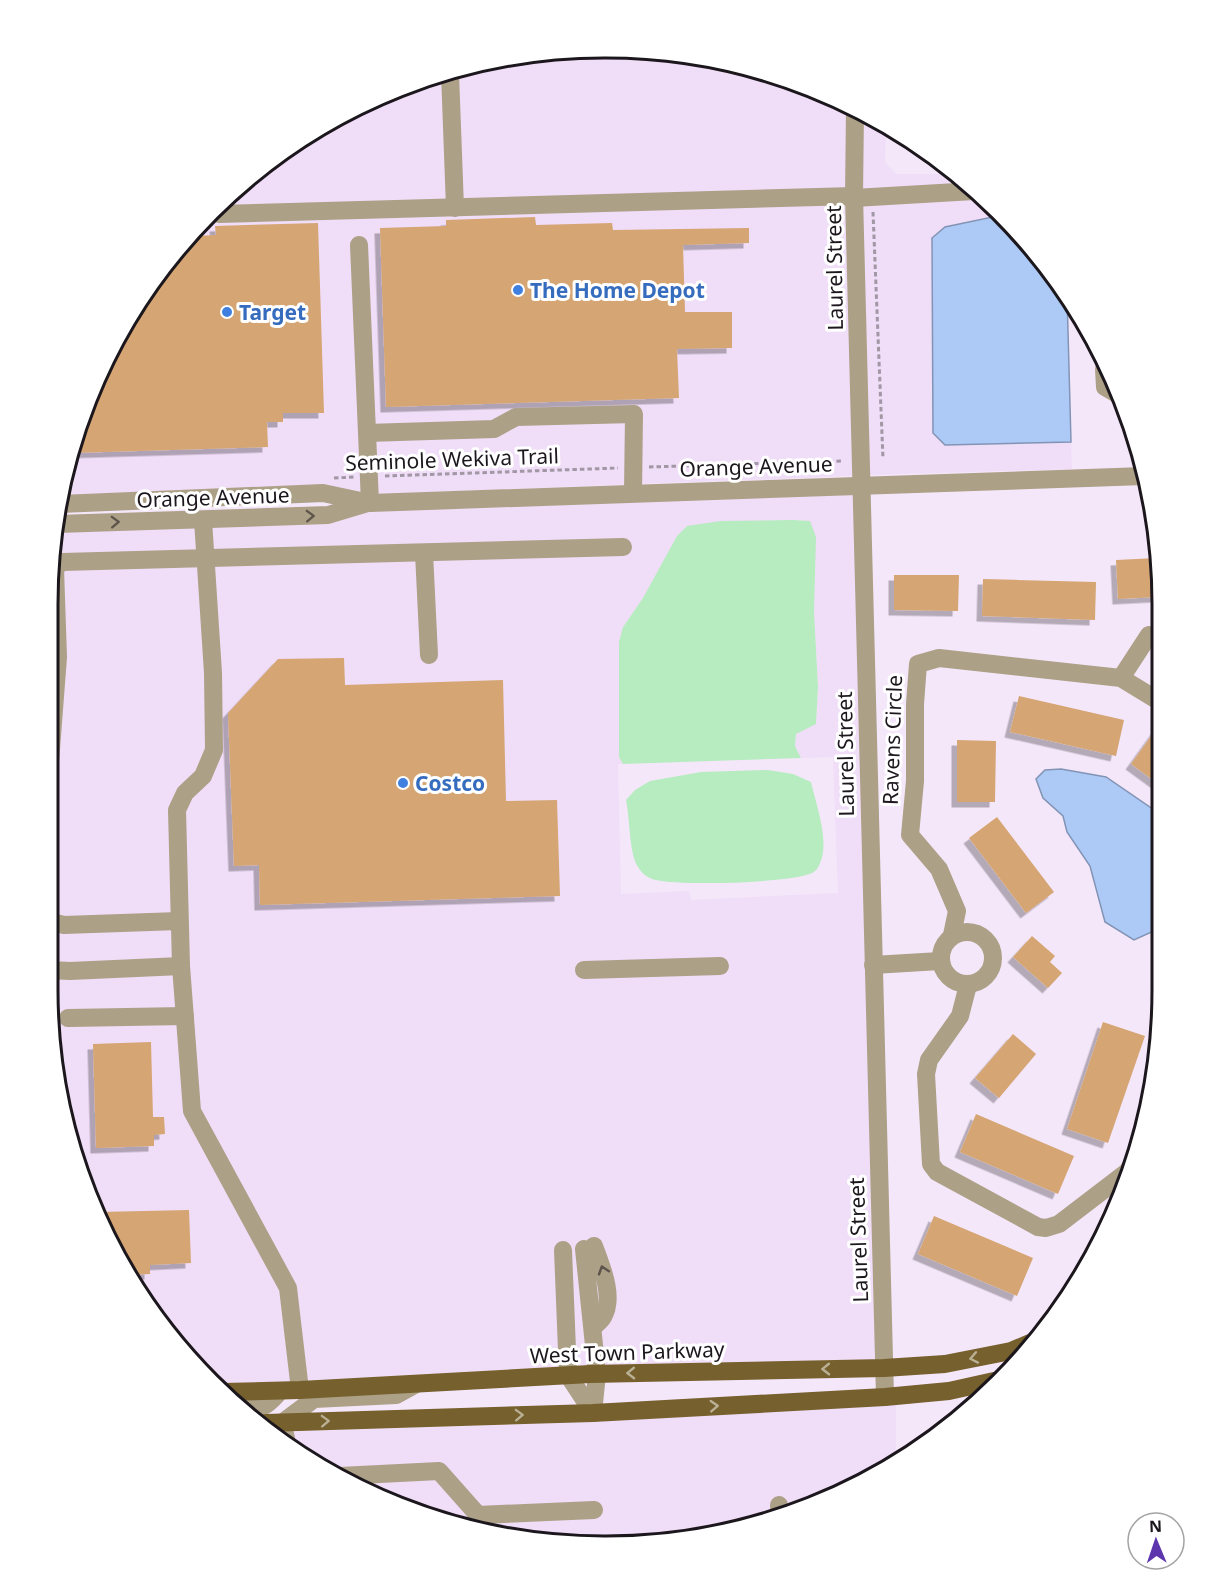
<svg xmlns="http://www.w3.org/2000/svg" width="1210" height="1595" font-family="'Noto Sans',sans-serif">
  <defs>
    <filter id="shadow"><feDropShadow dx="-5.5" dy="5.5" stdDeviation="0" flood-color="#0004"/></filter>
  </defs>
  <rect width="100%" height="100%" fill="#f5e7fa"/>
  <g fill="#f0ddf7" fill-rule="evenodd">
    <polygon points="605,48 713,59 818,90 847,106 853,476 60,506 67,461 106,358 163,266 295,142 392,91 496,59"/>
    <polygon points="863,114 886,127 885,162 896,174 954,174 1002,215 945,227 945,445 1071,442 1072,469 869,475 862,196"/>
    <path d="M 854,493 L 876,1359 L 604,1365 L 599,1301 L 582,1328 L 586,1332 L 588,1365 L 300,1381 L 211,1384 L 123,1269 L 67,1134 L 48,990 L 49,569 L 57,523 ZM 793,520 L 809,521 L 815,577 L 814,612 L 818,687 L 816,724 L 796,733 L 795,746 L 801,758 L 833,757 L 838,893 L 691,900 L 689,891 L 621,894 L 618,764 L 623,764 L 619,757 L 619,642 L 623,627 L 643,598 L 758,521 Z"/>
    <polygon points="896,1404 896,1462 784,1517 641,1546 496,1536 358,1489 278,1432 593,1422"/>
  </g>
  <g fill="#b6ecbf">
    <polygon points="793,520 810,521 816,537 814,612 818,687 816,724 796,734 795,746 801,758 623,764 619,757 619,642 623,627 643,598 677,536 687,526 721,521"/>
    <path d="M 768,770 L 793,774 L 811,782 C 816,805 830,841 820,863 C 819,867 815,872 812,873 C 791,883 680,886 656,880 C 649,879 642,874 638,867 C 629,854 630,818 626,800 L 635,790 L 650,781 L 701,772 Z"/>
  </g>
  <g fill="#adcaf6" stroke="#8294b5" stroke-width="1.5">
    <polygon points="1002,215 1067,294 1071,442 945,445 933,433 932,238 945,227"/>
    <polygon points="1061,769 1106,777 1157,812 1156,930 1134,940 1105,922 1090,866 1067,832 1063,816 1043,798 1036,779 1045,770"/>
  </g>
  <g fill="#d5a573" filter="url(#shadow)">
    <polygon points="535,217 536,225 612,223 613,230 749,228 749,243 683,245 685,312 732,312 732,348 677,349 679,398 386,407 380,228 446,226 446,220"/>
    <polygon points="318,223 324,413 283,413 283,422 267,422 268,447 70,453 106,358 163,266 195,236 216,235 215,226"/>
    <polygon points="1157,558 1157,597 1118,599 1116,560"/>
    <polygon points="894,575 959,575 958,611 894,610"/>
    <polygon points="983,579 1096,582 1095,620 982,616"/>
    <polygon points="344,658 345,685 503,680 506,801 557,800 560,896 260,905 259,865 234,866 228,713 278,659"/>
    <polygon points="1019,696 1124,720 1116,756 1010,732"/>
    <polygon points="1157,728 1157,783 1131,764"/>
    <polygon points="957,740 996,741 995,802 957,802"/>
    <polygon points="997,817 1054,892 1026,913 969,838"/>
    <polygon points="1032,936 1055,956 1050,962 1062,973 1048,988 1013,957"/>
    <polygon points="1103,1022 1145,1036 1108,1143 1067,1129"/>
    <polygon points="1013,1034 1036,1054 999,1098 975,1078"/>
    <polygon points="151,1042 153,1117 164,1117 165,1134 154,1135 154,1146 96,1148 93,1044"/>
    <polygon points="976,1114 1074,1156 1058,1194 960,1152"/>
    <polygon points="189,1210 191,1263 150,1265 150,1274 127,1275 126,1265 121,1266 99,1212"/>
    <polygon points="934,1216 1033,1258 1017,1296 918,1254"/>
  </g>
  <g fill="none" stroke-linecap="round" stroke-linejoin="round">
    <g stroke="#a197a5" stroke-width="3" stroke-dasharray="4.5 3" stroke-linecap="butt">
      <polyline points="873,212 883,459"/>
      <polyline points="649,467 842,461"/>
      <polyline points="385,476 618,468"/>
      <polyline points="334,478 354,477"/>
    </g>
    <g stroke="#aca086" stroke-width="18">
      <polyline points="450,73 455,208"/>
      <polyline points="855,110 854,196 885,1397"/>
      <polyline points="854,198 974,191"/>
      <polyline points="219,214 854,196"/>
      <polyline points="359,245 370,503"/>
      <polyline points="1104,369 1105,387 1117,394"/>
      <polyline points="367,433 494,429 516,417 634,414 633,493"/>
      <polyline points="60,504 323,493 370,503 1144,476"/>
      <polyline points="203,520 213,673 214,750 203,776 185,793 177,810 181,966 192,1111 288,1288 300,1390"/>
      <polyline points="57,524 328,515 368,503"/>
      <polyline points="424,553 429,655"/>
      <polyline points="1121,678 1149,635 1157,640"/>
      <polyline points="49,775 58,657 55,568 62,562 623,547"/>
      <polyline points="48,921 64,925 179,921"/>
      <circle cx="967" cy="958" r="26"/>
      <polyline points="952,935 957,911 939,869 910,835 915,781 915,704 918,664 939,658 1121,678 1157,700"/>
      <polyline points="873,965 940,961"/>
      <polyline points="48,970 70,971 181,966"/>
      <polyline points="584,970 720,966"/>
      <polyline points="968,985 960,1016 929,1060 926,1074 931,1164 937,1172 1038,1227 1046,1228 1059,1224 1127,1172 1134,1162"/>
      <polyline points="68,1018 185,1016"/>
      <polyline points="563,1250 568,1375 593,1413 597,1374 584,1249"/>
      <path d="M 593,1328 C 596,1324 601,1321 603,1317 C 615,1297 601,1265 594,1246"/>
      <path d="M 247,1409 C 264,1409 270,1403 280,1391"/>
      <polyline points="286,1438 282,1423 314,1399 396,1395 416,1384"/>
      <polyline points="340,1476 439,1471 478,1515 594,1510"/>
      <polyline points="779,1505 780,1518"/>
    </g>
    <g stroke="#76602d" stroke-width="18">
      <polyline points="223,1392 300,1390 590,1374 884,1368 945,1364 1011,1351 1030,1343"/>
      <polyline points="266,1423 593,1413 885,1397 949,1391 1003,1379"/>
    </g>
  </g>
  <defs><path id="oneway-chevron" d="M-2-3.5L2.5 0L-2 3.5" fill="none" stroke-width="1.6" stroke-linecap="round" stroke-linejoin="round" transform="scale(1.5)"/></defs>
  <g stroke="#5d554c">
    <use href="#oneway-chevron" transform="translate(310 516) rotate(-2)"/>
    <use href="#oneway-chevron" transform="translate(115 522) rotate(-2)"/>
    <use href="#oneway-chevron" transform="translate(603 1270) rotate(-108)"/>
  </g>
  <g stroke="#bab096">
    <use href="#oneway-chevron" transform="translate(974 1358) rotate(169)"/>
    <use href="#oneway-chevron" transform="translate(826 1369) rotate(179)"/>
    <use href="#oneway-chevron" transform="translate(631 1373) rotate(179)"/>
    <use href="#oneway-chevron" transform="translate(714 1406) rotate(-3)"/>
    <use href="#oneway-chevron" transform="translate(519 1415) rotate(-2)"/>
    <use href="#oneway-chevron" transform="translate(325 1421) rotate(-2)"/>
  </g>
  <g fill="#3f7fe0" stroke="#fff" stroke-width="2">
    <circle cx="518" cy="290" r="6"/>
    <circle cx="227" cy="312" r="6"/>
    <circle cx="403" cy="783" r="6"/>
  </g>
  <g text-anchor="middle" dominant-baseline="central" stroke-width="6" stroke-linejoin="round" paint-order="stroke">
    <g font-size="21" fill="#1c171d" stroke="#fff">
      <text transform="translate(834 268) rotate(-91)">Laurel Street</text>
      <text transform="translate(452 459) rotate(-2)">Seminole Wekiva Trail</text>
      <text transform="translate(756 466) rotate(-2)">Orange Avenue</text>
      <text transform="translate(213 497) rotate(-2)">Orange Avenue</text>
      <text transform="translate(892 740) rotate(-88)">Ravens Circle</text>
      <text transform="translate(845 754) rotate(-91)">Laurel Street</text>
      <text transform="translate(858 1240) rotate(-92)">Laurel Street</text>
      <text transform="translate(627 1352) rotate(-2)">West Town Parkway</text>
    </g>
    <g font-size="21" font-weight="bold" fill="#366cbe" stroke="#fff" text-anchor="start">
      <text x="530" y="290">The Home Depot</text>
      <text x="239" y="312">Target</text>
      <text x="415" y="783">Costco</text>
    </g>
  </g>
  <path d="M0 0H1210V1595H0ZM604 58H606A546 546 0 0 1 1152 604V990A546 546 0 0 1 606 1536H604A546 546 0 0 1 58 990V604A546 546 0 0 1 604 58Z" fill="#fff" fill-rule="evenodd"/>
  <path fill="none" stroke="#1c171d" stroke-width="3" d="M604 58H606A546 546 0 0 1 1152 604V990A546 546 0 0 1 606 1536H604A546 546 0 0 1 58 990V604A546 546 0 0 1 604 58Z"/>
  <g transform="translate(1156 1541) rotate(358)"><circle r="28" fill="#ffffff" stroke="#a4a2a5" stroke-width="1.5"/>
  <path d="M0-4.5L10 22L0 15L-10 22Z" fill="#5d36ae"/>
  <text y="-9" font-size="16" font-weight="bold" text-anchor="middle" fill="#1c171d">N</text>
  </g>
</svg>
